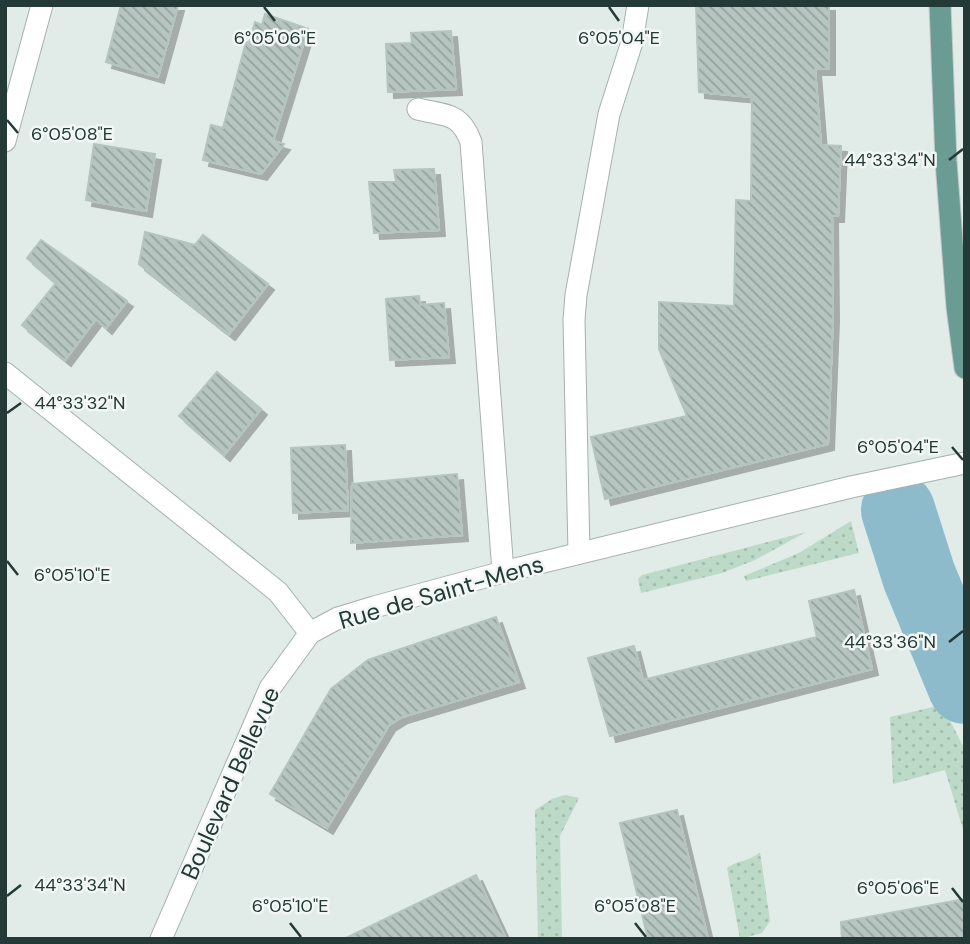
<svg xmlns="http://www.w3.org/2000/svg" width="970" height="944" font-family="'DM Sans',sans-serif">
  <defs>
    <pattern id="grass-dots" width="8" height="8" patternUnits="userSpaceOnUse" patternTransform="scale(1.75)"><rect width="8" height="8" fill="#bcdac7"/><path d="M2 2h.1M6 6h.1" fill="none" stroke="#a1bcac" stroke-width="1.8" stroke-linecap="round"/></pattern>
    <pattern id="building-back-hatch" width="6" height="6" patternUnits="userSpaceOnUse" patternTransform="scale(1.75)"><rect width="6" height="6" fill="#b7c5c1"/><path d="M-1 5l2 2M0 0l6 6M5-1l2 2" fill="none" stroke="#94a19e"/></pattern>
    <filter id="shadow"><feDropShadow dx="6" dy="6" stdDeviation="0" flood-color="#0004"/></filter>
  </defs>
  <rect width="100%" height="100%" fill="#e1ebe7"/>
  <g fill="url(#grass-dots)">
    <polygon points="851,521 859,553 746,581 744,576 799,553"/>
    <polygon points="806,532 755,560 722,573 641,593 638,579 642,575"/>
    <polygon points="942,705 965,750 965,836 945,770 893,784 890,717"/>
    <polygon points="565,795 579,798 560,836 562,939 538,939 535,810 552,799"/>
    <path d="M 760,852 L 770,921 L 762,933 L 740,939 L 727,868 C 737,860 751,861 760,852 Z"/>
  </g>
  <g fill="none" stroke-linecap="round" stroke-linejoin="round">
    <polyline stroke="#8ebbcb" stroke-width="74" points="898,510 919,576 965,687"/>
  </g>
  <g fill="url(#building-back-hatch)" stroke="#b4c4bf" stroke-width="2" filter="url(#shadow)">
    <polygon points="121,5 178,5 158,77 106,62"/>
    <polygon points="696,5 829,5 829,69 815,69 821,145 841,146 838,216 832,216 833,315 828,444 605,499 591,437 687,416 659,349 659,302 734,306 736,200 751,201 752,97 699,92"/>
    <polygon points="265,14 308,29 273,141 284,144 261,174 203,160 211,125 223,128 246,42 249,43 255,22 262,25"/>
    <polygon points="451,31 456,89 388,92 386,44 412,43 411,33"/>
    <polygon points="94,144 155,154 146,211 86,200"/>
    <polygon points="434,169 439,230 374,233 369,182 396,182 394,170"/>
    <polygon points="145,232 195,245 203,235 268,284 229,334 139,264"/>
    <polygon points="41,240 127,301 106,328 96,319 65,360 22,325 56,283 27,258"/>
    <polygon points="419,296 420,305 444,303 449,357 390,360 386,299"/>
    <polygon points="217,372 261,409 224,455 179,416"/>
    <polygon points="345,445 348,510 293,513 291,448"/>
    <polygon points="457,474 462,535 351,543 352,484"/>
    <polygon points="854,590 872,669 610,736 588,658 634,646 643,680 817,637 809,601"/>
    <polygon points="496,617 519,682 402,717 389,725 327,828 270,794 331,689 368,660"/>
    <polygon points="677,810 708,939 648,939 620,823"/>
    <polygon points="476,875 506,939 344,939"/>
    <polygon points="965,899 965,939 842,939 841,922"/>
  </g>
  <g fill="none" stroke-linecap="round" stroke-linejoin="round">
    <defs>
      <g id="minor">
        <path d="M 418,109 C 446,116 460,112 471,142 L 503,572"/>
        <polyline points="5,141 42,5"/>
        <polyline points="5,373 278,592 310,633"/>
        <polyline points="579,553 574,320 576,295 609,114 632,42 638,5"/>
      </g>
      <polyline id="tertiary" points="161,939 270,688 310,633 338,618 374,607 503,572 851,487 965,463"/>
      <polyline id="primary" points="940,5 946,161 957,307 965,368"/>
    </defs>
    <use href="#minor" stroke="#a4b2ae" stroke-width="23"/>
    <use href="#tertiary" stroke="#a4b2ae" stroke-width="23"/>
    <use href="#primary" stroke="#c1c8c7" stroke-width="23"/>
    <use href="#minor" stroke="#fff" stroke-width="21"/>
    <use href="#tertiary" stroke="#fff" stroke-width="21"/>
    <use href="#primary" stroke="#6a9c94" stroke-width="21"/>
  </g>
  <path fill="none" stroke="#233a36" stroke-width="2.5" d="M 264,7 L 275,21M 609,7 L 619,21M 7,120 L 18,133M 949,160 L 963,149M 7,413 L 21,403M 952,447 L 963,460M 7,561 L 18,575M 949,642 L 963,631M 952,888 L 963,902M 7,896 L 21,885M 290,923 L 301,937M 635,923 L 646,937"/>
  <g text-anchor="middle" dominant-baseline="central" stroke-width="5" stroke-linejoin="round" paint-order="stroke">
    <g font-size="24" fill="#233a36" stroke="#f2f7f5">
      <text transform="translate(441 592) rotate(-16)">Rue de Saint-Mens</text>
      <text transform="translate(230 783) rotate(-66)">Boulevard Bellevue</text>
    </g>
  </g>
  <g font-size="18" text-anchor="middle" fill="#233a36" stroke="#f2f7f5" stroke-width="5" stroke-linejoin="round" paint-order="stroke">
    <text x="275" y="44">6°05'06"E</text>
    <text x="619" y="44">6°05'04"E</text>
    <text x="72" y="140">6°05'08"E</text>
    <text x="890" y="166">44°33'34"N</text>
    <text x="80" y="409">44°33'32"N</text>
    <text x="898" y="453">6°05'04"E</text>
    <text x="72" y="581">6°05'10"E</text>
    <text x="890" y="648">44°33'36"N</text>
    <text x="80" y="891">44°33'34"N</text>
    <text x="898" y="894">6°05'06"E</text>
    <text x="290" y="912">6°05'10"E</text>
    <text x="635" y="912">6°05'08"E</text>
  </g>
  <rect width="970" height="944" fill="none" stroke="#233a36" stroke-width="14"/>
</svg>
